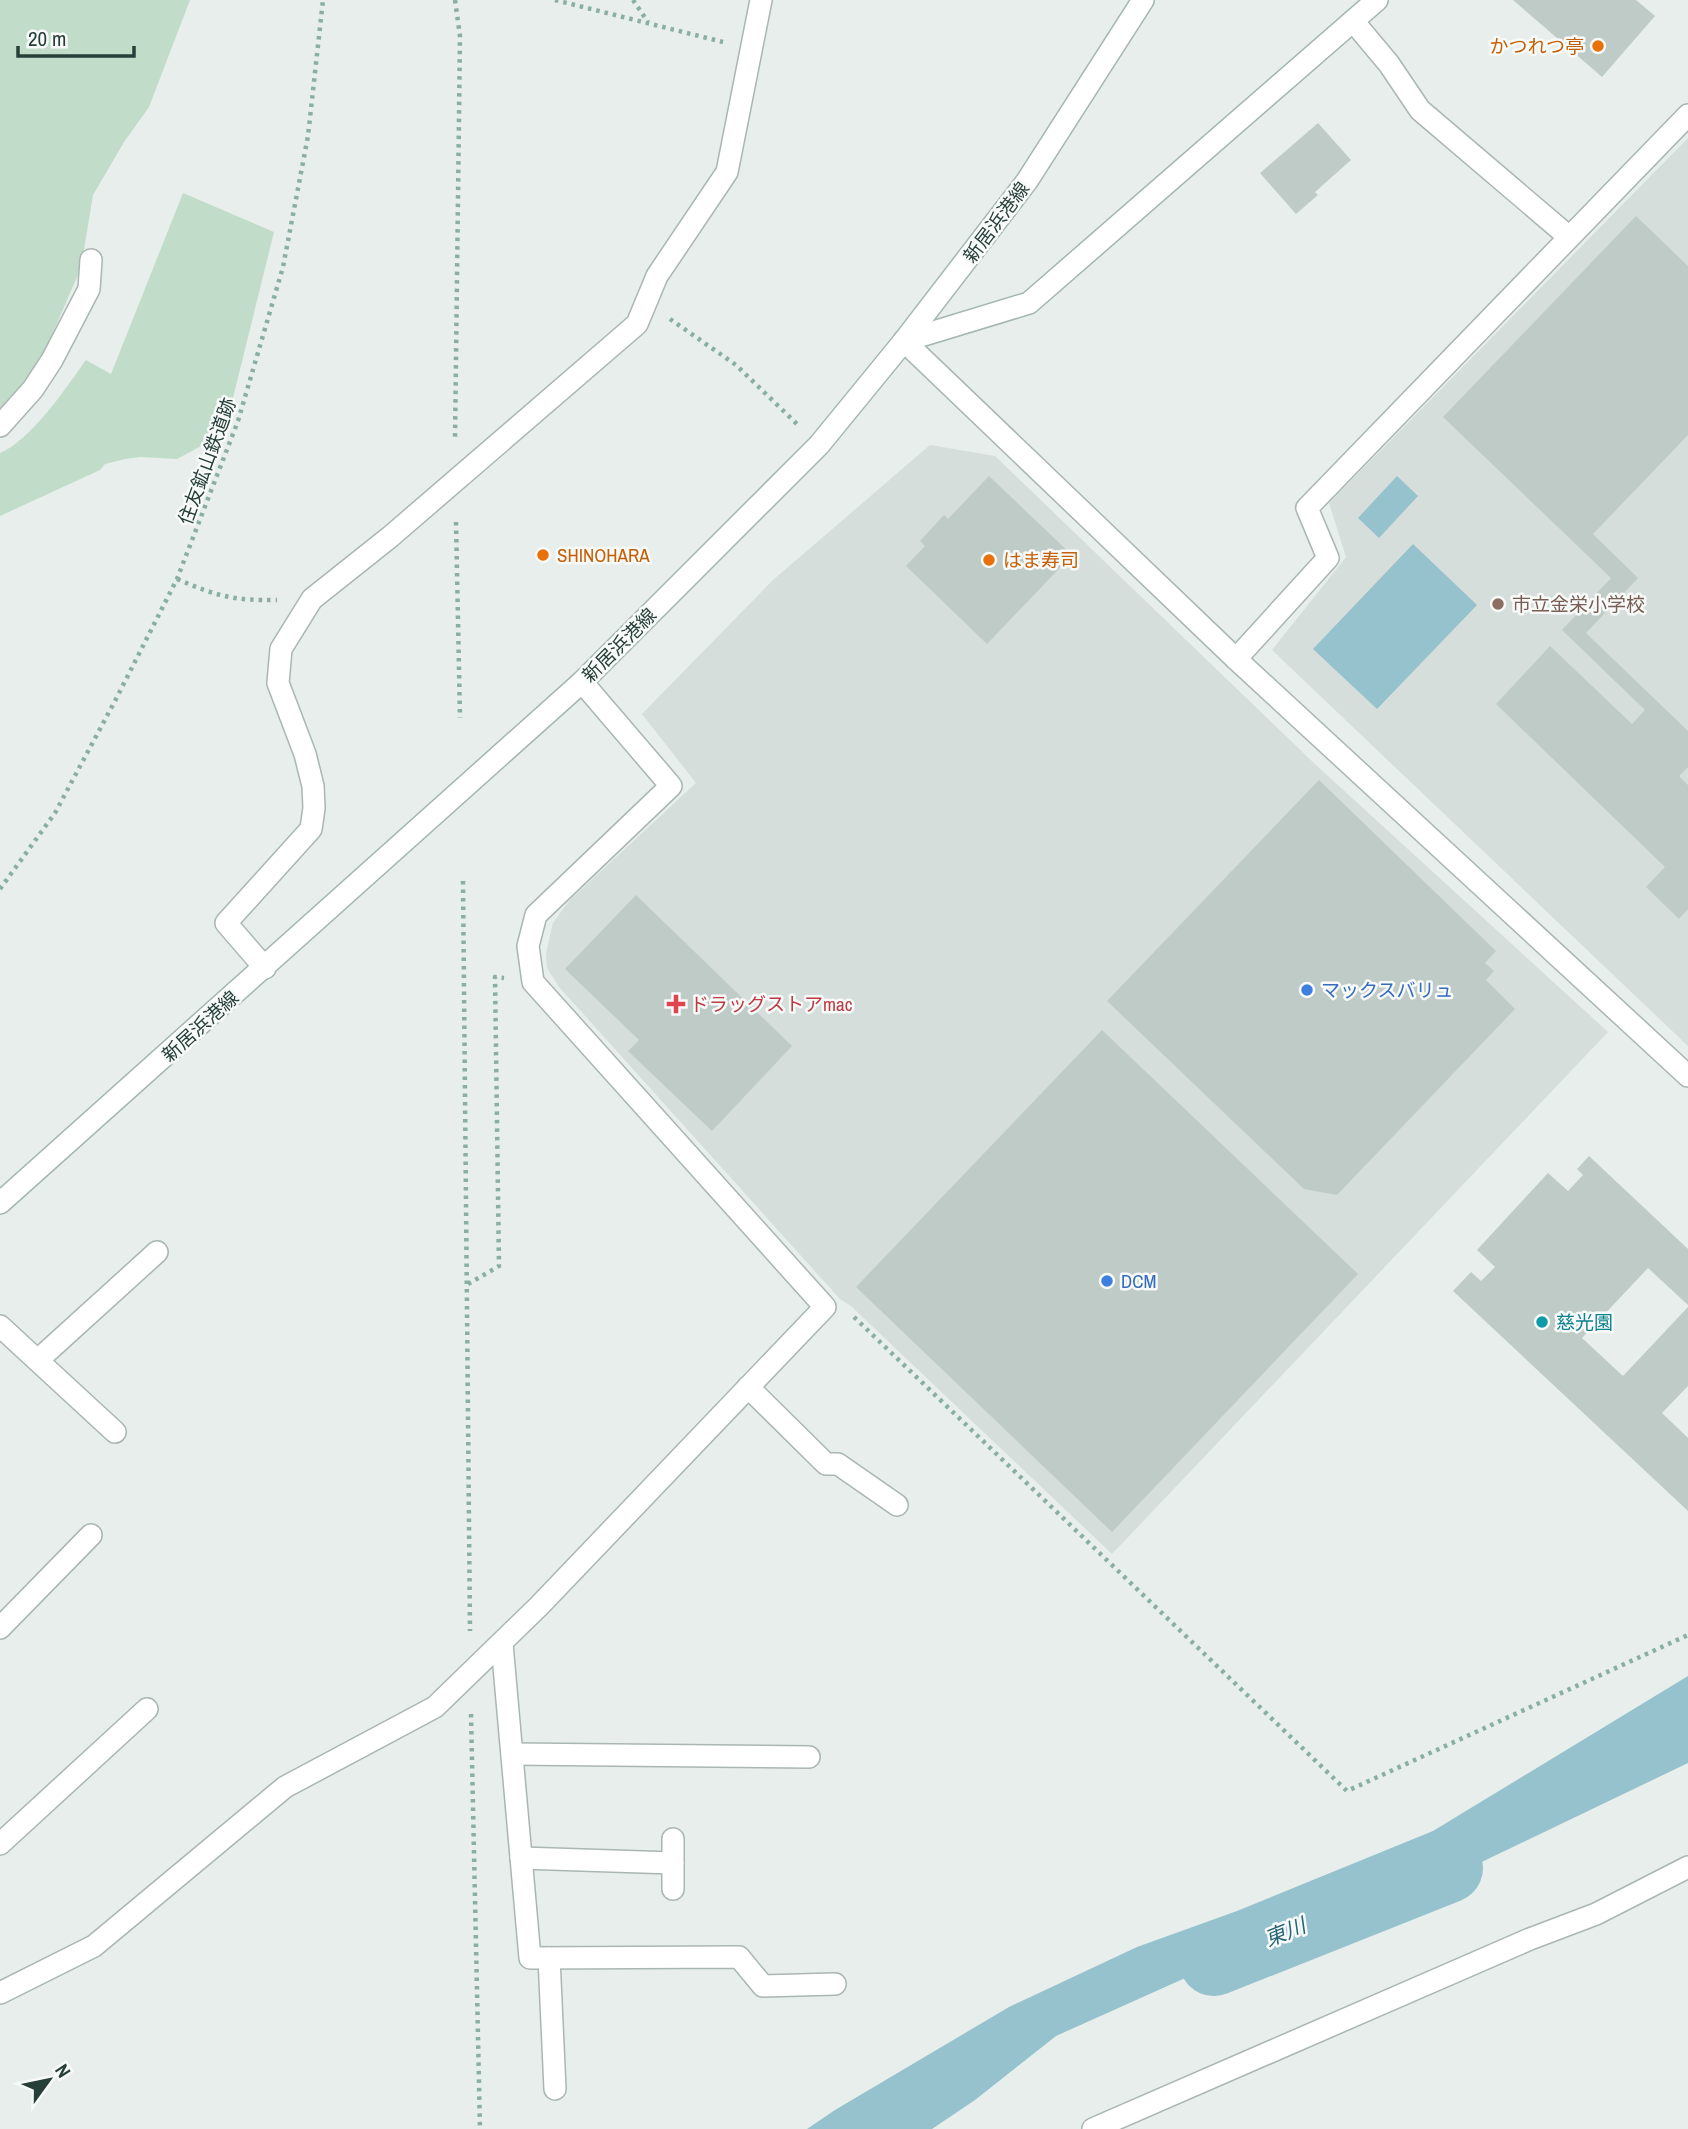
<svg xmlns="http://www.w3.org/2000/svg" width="1688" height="2129" font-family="'Archivo Narrow','Noto Sans JP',sans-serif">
  <rect width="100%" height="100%" fill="#e7eeeb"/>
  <g fill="#d5deda">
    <polygon points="1688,138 1688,1046 1272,650 1346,557 1329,503"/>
    <polygon points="930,445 995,456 1317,766 1608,1032 1112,1554 851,1306 840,1299 559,987 547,968 546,954 549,940 553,923 560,913 571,899 696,783 642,714 773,580"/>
  </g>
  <g fill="#c2dcca">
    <polygon points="0,0 190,0 149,107 124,142 93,195 81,268 40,362 0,416"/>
    <path d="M 183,193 L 274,232 L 227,422 L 203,445 L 177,459 L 140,457 L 125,459 L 105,464 L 100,470 L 0,516 L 0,453 C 30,441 67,387 86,360 L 111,374 Z"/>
  </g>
  <g fill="#95c2cd">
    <polygon points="1397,476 1418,496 1379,538 1358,518"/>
    <polygon points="1413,544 1477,605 1377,709 1313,649"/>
    <polygon points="1688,1676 1688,1763 1444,1880 1341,1908 1056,2036 975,2100 932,2129 807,2129 835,2110 1009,2007 1137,1947 1237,1911 1433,1831"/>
  </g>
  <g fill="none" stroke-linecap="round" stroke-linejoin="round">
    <polyline stroke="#95c2cd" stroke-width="70" points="1214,1961 1448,1868"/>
  </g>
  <g fill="#bfcbc7">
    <polygon points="1513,0 1636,0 1655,16 1602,77"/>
    <polygon points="1318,123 1351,160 1315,192 1318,195 1296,214 1260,173"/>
    <polygon points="1636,216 1688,266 1688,435 1593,534 1638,578 1586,633 1688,731 1688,767 1679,776 1688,785 1688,909 1679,919 1646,887 1665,867 1496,704 1550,646 1632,724 1645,710 1562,630 1611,578 1443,417"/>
    <polygon points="989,476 1072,555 987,644 906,566 925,546 920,541 944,515 948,519"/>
    <polygon points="1319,780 1496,951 1485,963 1494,971 1486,980 1515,1009 1337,1195 1304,1189 1107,1001"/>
    <polygon points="636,895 792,1046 712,1131 628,1051 639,1040 565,969"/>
    <polygon points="1102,1030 1358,1274 1112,1532 856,1287"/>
    <polygon points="1589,1156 1688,1249 1688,1305 1648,1268 1582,1338 1623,1376 1688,1307 1688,1386 1662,1413 1688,1438 1688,1511 1453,1291 1471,1272 1481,1281 1495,1267 1477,1250 1548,1173 1568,1191 1583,1175 1577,1169"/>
  </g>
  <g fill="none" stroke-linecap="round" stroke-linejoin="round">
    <defs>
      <g id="street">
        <polyline points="1353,21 1389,64 1420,110 1569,237"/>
        <polyline points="904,341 1236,659 1688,1076"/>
        <polyline points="0,426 33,389 52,360 89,289 91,260"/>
        <polyline points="1236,659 1328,558 1307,508 1688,115"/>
        <polyline points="265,968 226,923 311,829 314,808 313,786 305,754 278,683 281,649 312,599 390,537 637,324 657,276 727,172 761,0"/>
        <polyline points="0,1326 115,1432"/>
        <polyline points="38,1360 157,1252"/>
        <polyline points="748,1387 826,1464 838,1464 897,1505"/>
        <polyline points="0,1628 91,1535"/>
        <polyline points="502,1644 530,1958 739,1957 763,1986 835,1984"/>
        <polyline points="512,1754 809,1757"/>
        <polyline points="0,1844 147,1709"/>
        <polyline points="521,1858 673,1863 673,1839"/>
        <polyline points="673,1889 673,1863"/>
        <polyline points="549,1958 555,2089"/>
        <polyline points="0,1993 94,1946 285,1787 435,1707 539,1606 825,1307 533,982 528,946 536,915 671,786 582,682"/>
        <polyline points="1093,2129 1530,1939 1596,1914 1688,1867"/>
      </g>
      <g id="secondary">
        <polyline points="904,341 1029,303 1377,0"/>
        <polyline points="0,1203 582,682 819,445 904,341 1027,181 1143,0"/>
      </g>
    </defs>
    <use href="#street" stroke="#aab6b2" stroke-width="24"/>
    <use href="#secondary" stroke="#a3b6b0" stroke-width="24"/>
    <g stroke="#8aaea4" stroke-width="4.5" stroke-dasharray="3.5 5" stroke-linecap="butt">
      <polyline points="455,0 460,36 455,440"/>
      <polyline points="555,0 723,42"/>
      <polyline points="633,0 648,22"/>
      <polyline points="670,319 736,365 798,425"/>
      <polyline points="456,522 460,718"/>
      <path d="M 177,579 C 216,596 235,601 277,600"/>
      <polyline points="463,881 470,1631"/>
      <polyline points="0,889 55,813 116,699 177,579 238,421 283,267 308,136 323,0"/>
      <polyline points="468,1284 499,1266 495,977 504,978"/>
      <polyline points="854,1317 1347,1791 1688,1635"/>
      <polyline points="471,1714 480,2129"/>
    </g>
    <use href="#street" stroke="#fff" stroke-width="21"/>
    <use href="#secondary" stroke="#fff" stroke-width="21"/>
  </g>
  <g fill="#e8710a" stroke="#f7faf9" stroke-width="2.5">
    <circle cx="1598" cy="46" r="7"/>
    <circle cx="543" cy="555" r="7"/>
    <circle cx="989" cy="560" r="7"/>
  </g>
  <circle fill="#8d6e63" stroke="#f7faf9" stroke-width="2.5" cx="1498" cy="604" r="7"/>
  <g fill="#3f7fe0" stroke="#f7faf9" stroke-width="2.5">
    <circle cx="1307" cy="990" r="7"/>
    <circle cx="1107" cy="1281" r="7"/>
  </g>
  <path fill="#e0444e" stroke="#f7faf9" stroke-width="2.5" d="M672.5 993.5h7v7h7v7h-7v7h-7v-7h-7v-7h7z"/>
  <circle fill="#0f9aa8" stroke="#f7faf9" stroke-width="2.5" cx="1542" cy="1322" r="7"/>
  <g text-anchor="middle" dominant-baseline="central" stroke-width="5" stroke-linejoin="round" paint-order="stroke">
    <g font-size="19" fill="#c56008" stroke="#f7faf9" text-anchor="start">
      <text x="1584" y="46" text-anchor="end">かつれつ亭</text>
      <text x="557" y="555">SHINOHARA</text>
      <text x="1003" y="560">はま寿司</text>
    </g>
    <g font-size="19" fill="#273f39" stroke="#f7faf9">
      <text transform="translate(996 222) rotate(-53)">新居浜港線</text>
      <text transform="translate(207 461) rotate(-70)">住友鉱山鉄道跡</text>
      <text transform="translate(619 645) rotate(-45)">新居浜港線</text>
      <text transform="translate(200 1026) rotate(-42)">新居浜港線</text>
    </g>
    <g font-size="19" fill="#785e54" stroke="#f7faf9" text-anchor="start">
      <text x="1512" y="604">市立金栄小学校</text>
    </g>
    <g font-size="19" fill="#366cbe" stroke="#f7faf9" text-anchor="start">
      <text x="1321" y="990">マックスバリュ</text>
      <text x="1121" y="1281">DCM</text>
    </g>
    <g font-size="19" fill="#be3a42" stroke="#f7faf9" text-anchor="start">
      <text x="690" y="1004">ドラッグストアmac</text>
    </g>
    <g font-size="19" fill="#0d838f" stroke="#f7faf9" text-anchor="start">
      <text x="1556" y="1322">慈光園</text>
    </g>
    <g font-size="21" font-style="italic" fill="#266575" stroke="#f7faf9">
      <text transform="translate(1285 1932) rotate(-22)">東川</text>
    </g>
  </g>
  <g transform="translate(49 2080) rotate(57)" stroke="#f7faf9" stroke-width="5" paint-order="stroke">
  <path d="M0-5L12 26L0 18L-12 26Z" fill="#273f39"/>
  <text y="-10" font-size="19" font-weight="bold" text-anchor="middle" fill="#273f39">N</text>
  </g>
  <path d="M18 46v10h116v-10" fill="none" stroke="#273f39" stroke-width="3.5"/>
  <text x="28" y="46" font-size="21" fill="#273f39" stroke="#f7faf9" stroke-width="5" paint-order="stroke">20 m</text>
</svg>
